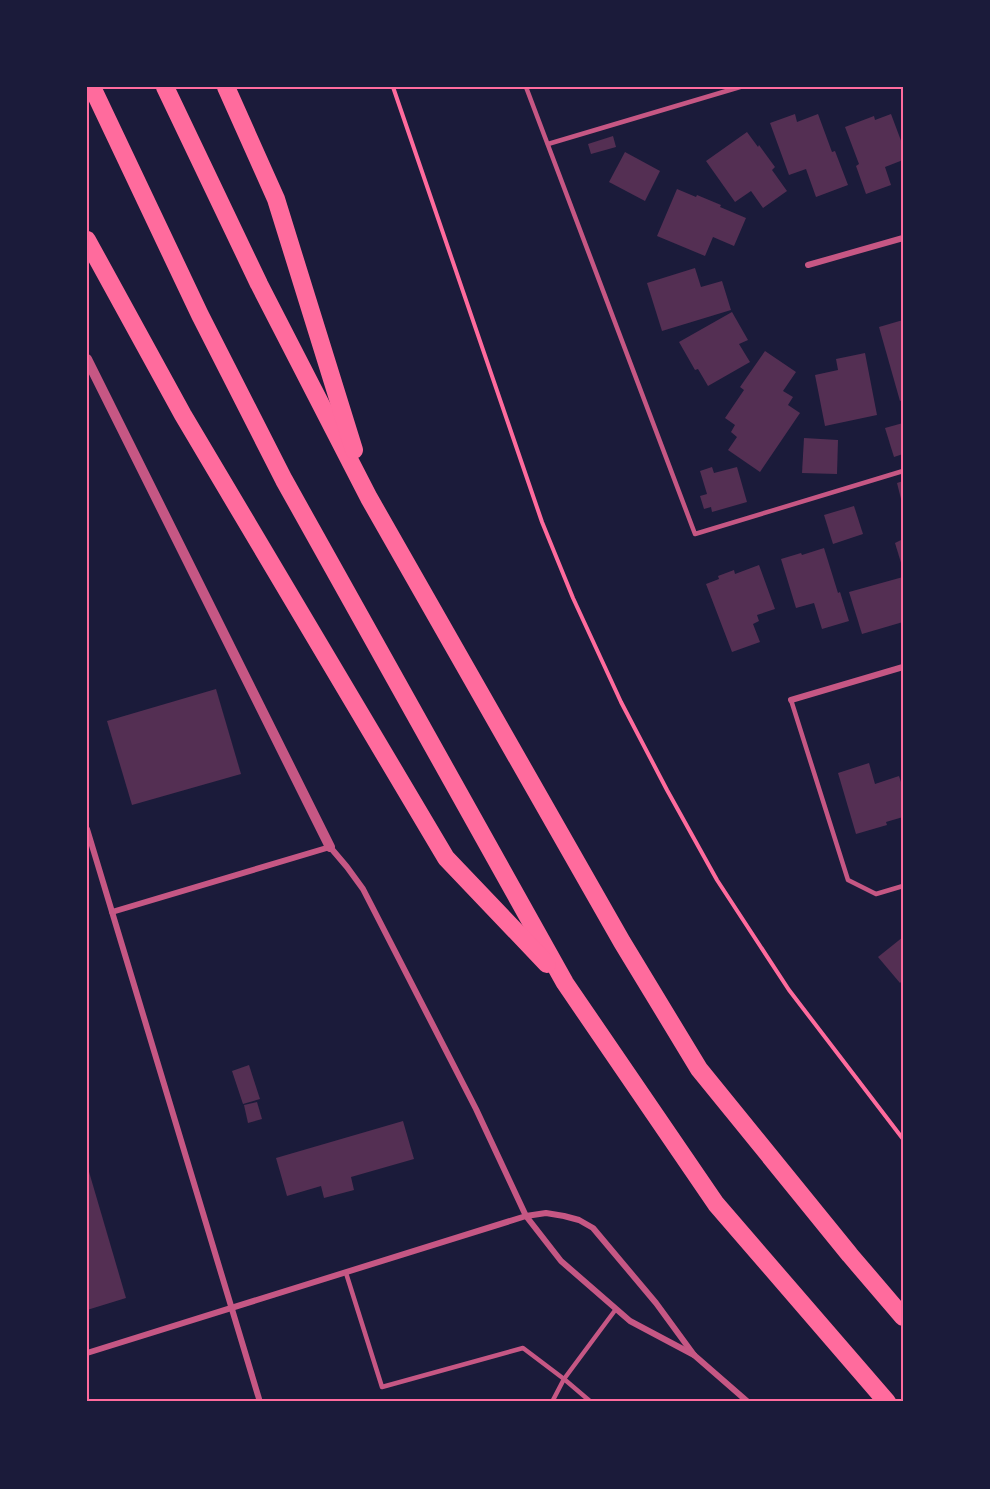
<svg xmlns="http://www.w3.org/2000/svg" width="990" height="1489" font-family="'IBM Plex Sans',sans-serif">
  <rect width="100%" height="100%" fill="#1b1b3a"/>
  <g fill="#542f53">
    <polygon points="795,114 797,122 818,114 832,152 835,151 848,185 816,197 806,169 789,175 770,123"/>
    <polygon points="891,114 903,146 903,160 885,167 891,185 866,194 856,166 859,164 845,127 874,116 875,120"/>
    <polygon points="747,132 758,147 759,145 775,167 772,170 787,191 763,208 751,191 735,202 706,161"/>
    <polygon points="613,136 616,147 591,154 588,144"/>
    <polygon points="625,152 660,171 645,201 609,182"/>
    <polygon points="677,189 696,197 697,195 721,205 720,207 746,218 734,246 713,237 705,256 657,236"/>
    <polygon points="695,268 701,287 722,281 731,310 662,331 647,283"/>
    <polygon points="732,312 748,340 739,344 750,362 708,386 698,369 695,370 679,342"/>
    <polygon points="903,320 903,400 900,401 879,327"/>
    <polygon points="765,351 796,372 783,391 793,397 788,405 800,413 760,472 728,450 737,437 731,432 735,425 725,418 744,390 740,387"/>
    <polygon points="865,353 877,415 825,426 815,375 838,370 836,359"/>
    <polygon points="903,423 903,454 894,457 885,428"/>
    <polygon points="804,438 838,440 837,474 802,473"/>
    <polygon points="712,467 714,473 737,467 747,502 712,512 711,507 704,509 700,496 707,494 700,471"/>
    <polygon points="903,481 903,503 902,503 897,483"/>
    <polygon points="854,506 863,534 833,544 824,515"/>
    <polygon points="903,539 903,566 902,566 895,543"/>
    <polygon points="824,548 838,593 840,592 849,621 822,629 814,603 796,608 781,559 801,553 802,555"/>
    <polygon points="759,565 775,609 757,615 759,621 753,624 760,642 732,652 706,584 719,579 718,576 734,570 735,574"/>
    <polygon points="903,577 903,622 862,634 849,592"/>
    <polygon points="216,689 241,774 132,805 107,721"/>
    <polygon points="869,763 875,784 899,776 903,788 903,817 886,822 887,825 856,834 838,773"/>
    <polygon points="903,937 903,980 900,983 878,957"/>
    <polygon points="249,1065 260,1099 243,1104 232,1071"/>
    <polygon points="257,1102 262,1119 248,1123 244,1105"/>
    <polygon points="403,1121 414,1159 351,1177 354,1190 324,1198 321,1186 287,1196 276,1158"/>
    <polygon points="87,1165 126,1298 87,1310"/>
  </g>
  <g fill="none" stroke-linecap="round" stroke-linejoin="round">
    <polyline stroke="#ff6b9d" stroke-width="4" points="393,87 542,522 573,598 621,702 667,790 717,880 789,990 903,1139"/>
    <g stroke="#c65784" stroke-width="4.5">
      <polyline points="526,87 695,534 903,471"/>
      <polyline points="548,144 740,87"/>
      <polyline points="791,700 848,880 876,894 903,886"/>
      <polyline points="346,1273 382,1387 523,1348 564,1379 591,1402"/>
      <polyline points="552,1402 564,1379 616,1309"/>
    </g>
    <g stroke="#c65784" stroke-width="6">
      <polyline points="808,265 903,238"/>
      <polyline points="791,700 903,667"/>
      <polyline points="87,829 260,1402"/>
      <polyline points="112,912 330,847 347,867 363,889 476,1109 526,1216 561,1261 630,1321 694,1355"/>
      <polyline points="87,1353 526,1216 546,1213 564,1216 579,1220 593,1228 656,1303 694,1355 748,1402"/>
    </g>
    <polyline stroke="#c65784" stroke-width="10" points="87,359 330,847"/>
    <g stroke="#ff6b9d" stroke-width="18">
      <polyline points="92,87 200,315 284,480 565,983 716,1204 887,1402"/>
      <polyline points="165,87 259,284 369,498 622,942 699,1069 850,1255 903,1317"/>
      <polyline points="226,87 276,199 354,450"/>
      <polyline points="87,240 183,415 446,858 547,964"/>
    </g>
  </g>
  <rect width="990" height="1489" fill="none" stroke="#1b1b3a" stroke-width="177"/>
  <rect x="88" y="88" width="814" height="1312" fill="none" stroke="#ff6b9d" stroke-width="2"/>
</svg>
